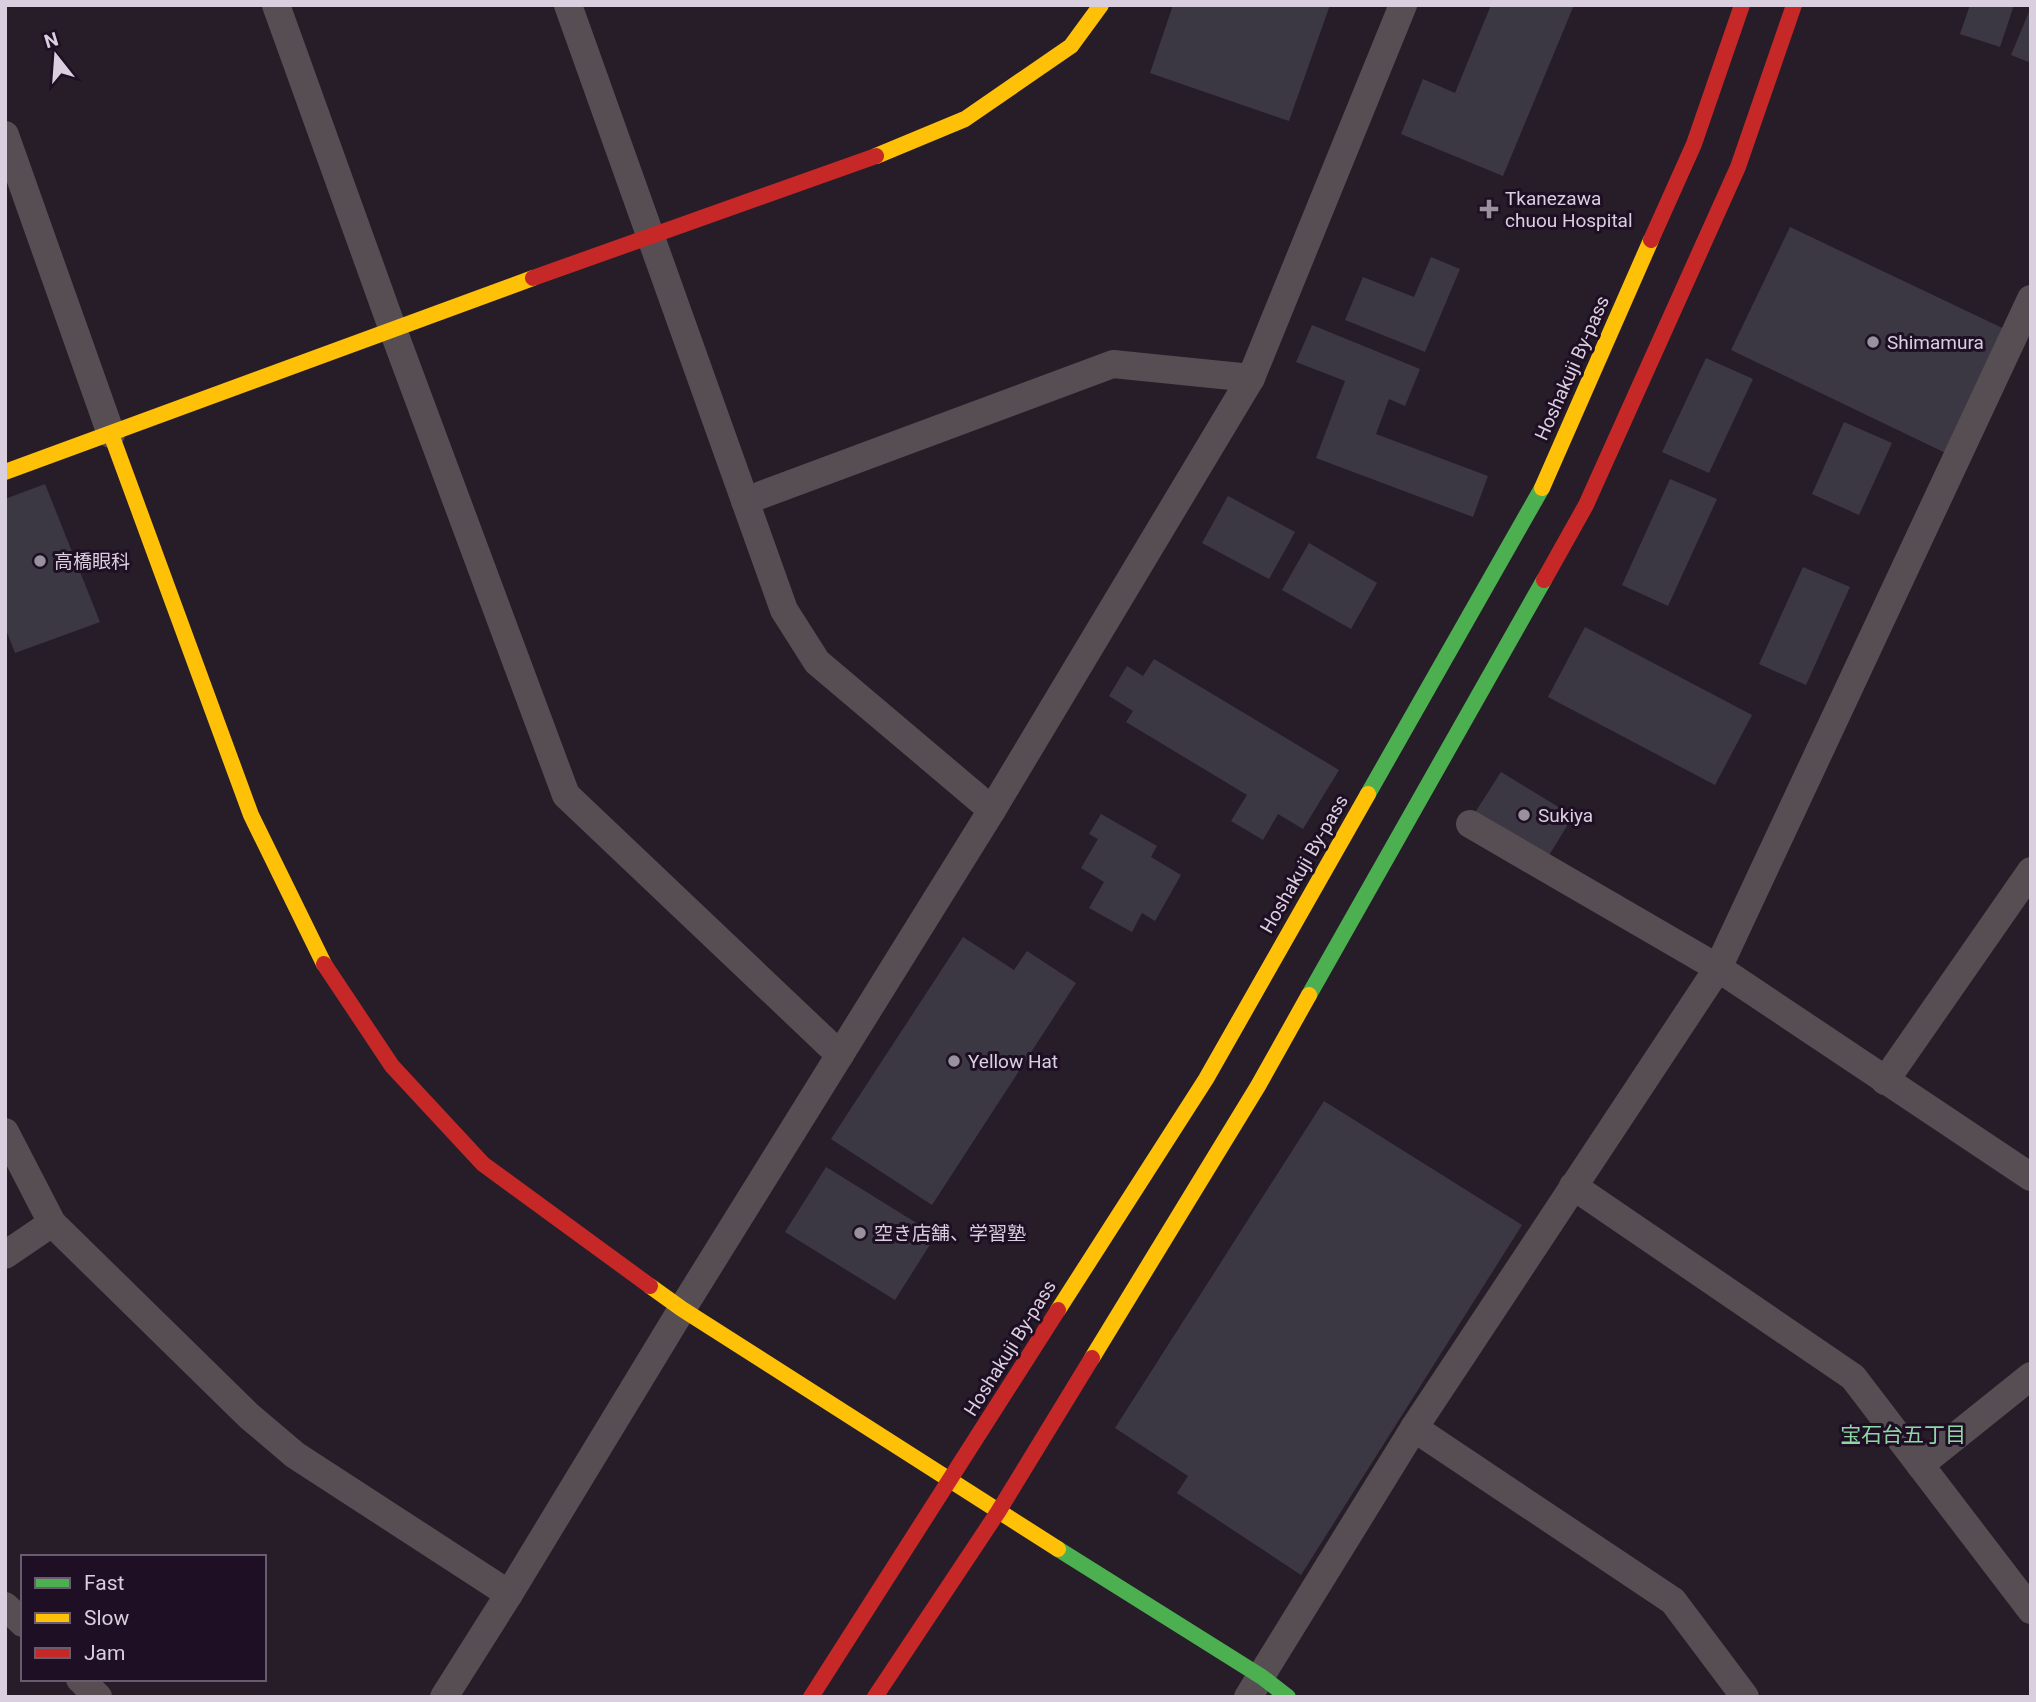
<svg xmlns="http://www.w3.org/2000/svg" width="2036" height="1702" font-family="Roboto,'Noto Sans JP',sans-serif">
  <rect width="100%" height="100%" fill="#261d29"/>
  <g fill="#3c3843">
    <polygon points="1173,5 1330,5 1289,121 1150,73"/>
    <polygon points="1491,5 1574,5 1503,176 1401,134 1423,79 1455,93"/>
    <polygon points="1970,5 2014,5 2000,47 1960,34"/>
    <polygon points="2031,7 2031,63 2011,55"/>
    <polygon points="1790,227 2015,334 1956,458 1731,350"/>
    <polygon points="1431,257 1460,269 1425,352 1345,320 1363,277 1414,297"/>
    <polygon points="1312,325 1420,369 1405,406 1389,399 1376,434 1488,476 1473,517 1316,458 1345,381 1296,362"/>
    <polygon points="1706,358 1753,379 1709,473 1662,452"/>
    <polygon points="1844,422 1892,443 1859,515 1812,494"/>
    <polygon points="1670,479 1717,499 1668,606 1622,585"/>
    <polygon points="45,484 100,622 15,653 5,627 5,499"/>
    <polygon points="1228,496 1295,532 1269,579 1202,543"/>
    <polygon points="1309,543 1377,583 1351,629 1282,590"/>
    <polygon points="1803,567 1850,587 1806,685 1759,664"/>
    <polygon points="1585,627 1752,715 1715,785 1548,697"/>
    <polygon points="1154,659 1339,770 1303,829 1278,814 1263,840 1231,821 1247,795 1126,722 1133,711 1109,696 1127,666 1143,676"/>
    <polygon points="1501,772 1573,816 1548,857 1474,814"/>
    <polygon points="1101,814 1157,846 1151,857 1181,875 1155,921 1142,913 1132,932 1089,908 1104,882 1081,868 1098,839 1089,834"/>
    <polygon points="963,937 1014,970 1027,951 1076,983 932,1205 831,1139"/>
    <polygon points="1324,1101 1522,1225 1301,1575 1177,1493 1188,1476 1115,1428"/>
    <polygon points="826,1167 936,1235 895,1300 785,1232"/>
  </g>
  <g fill="none" stroke-linecap="round" stroke-linejoin="round">
    <g stroke="#574e53" stroke-width="28">
      <polyline points="276,5 393,330 566,795 840,1055"/>
      <polyline points="568,5 784,610 817,662 992,810"/>
      <polyline points="5,135 111,434"/>
      <polyline points="745,501 1113,364 1251,378"/>
      <polyline points="1470,824 1718,968 2031,1177"/>
      <polyline points="1885,1081 2031,871"/>
      <polyline points="5,1132 52,1223 249,1416 295,1455 509,1594"/>
      <polyline points="1573,1186 1853,1377 2031,1610"/>
      <polyline points="5,1255 52,1223"/>
      <polyline points="1414,1428 1673,1601 1745,1697"/>
      <polyline points="1920,1465 2031,1376"/>
      <polyline points="5,1606 23,1623"/>
      <polyline points="80,1679 98,1697"/>
      <polyline points="444,1697 509,1594 682,1309 992,810 1251,378 1403,5"/>
      <polyline points="1248,1697 1414,1428 1718,968 2031,299"/>
    </g>
    <g stroke="#4caf50" stroke-width="16">
      <polyline points="1368,794 1542,488"/>
      <polyline points="1309,995 1544,580"/>
      <polyline points="1058,1549 1262,1677 1288,1697"/>
    </g>
    <g stroke="#ffc107" stroke-width="16">
      <polyline points="876,156 965,119 1071,46 1101,5"/>
      <polyline points="111,434 251,815 324,964"/>
      <polyline points="5,472 533,278"/>
      <polyline points="1542,488 1651,240"/>
      <polyline points="650,1286 682,1309 1058,1549"/>
      <polyline points="1058,1310 1206,1079 1368,794"/>
      <polyline points="1092,1358 1258,1086 1309,995"/>
    </g>
    <g stroke="#c62828" stroke-width="16">
      <polyline points="1651,240 1694,144 1742,5"/>
      <polyline points="533,278 876,156"/>
      <polyline points="1544,580 1586,505 1738,167 1794,5"/>
      <polyline points="324,964 392,1066 483,1164 650,1286"/>
      <polyline points="811,1697 1058,1310"/>
      <polyline points="875,1697 998,1512 1092,1358"/>
    </g>
  </g>
  <g fill="#9a919f" stroke="#1e0f24" stroke-width="2.5">
    <path d="M1485.5 198.5h7v7h7v7h-7v7h-7v-7h-7v-7h7z"/>
    <circle cx="1873" cy="342" r="7"/>
    <circle cx="40" cy="561" r="7"/>
    <circle cx="1524" cy="815" r="7"/>
    <circle cx="954" cy="1061" r="7"/>
    <circle cx="860" cy="1233" r="7"/>
  </g>
  <g text-anchor="middle" dominant-baseline="central" stroke-width="6" stroke-linejoin="round" paint-order="stroke">
    <g font-size="19" fill="#d9cfde" stroke="#1e0f24" text-anchor="start">
      <text x="1505" y="198">Tkanezawa<tspan x="1505" dy="22">chuou Hospital</tspan></text>
      <text x="1887" y="342">Shimamura</text>
      <text x="54" y="561">高橋眼科</text>
      <text x="1538" y="815">Sukiya</text>
      <text x="968" y="1061">Yellow Hat</text>
      <text x="874" y="1233">空き店舗、学習塾</text>
    </g>
    <g font-size="19" fill="#d9cfde" stroke="#1e0f24">
      <text transform="translate(1572 368) rotate(-66)">Hoshakuji By-pass</text>
      <text transform="translate(1304 864) rotate(-60)">Hoshakuji By-pass</text>
      <text transform="translate(1010 1348) rotate(-58)">Hoshakuji By-pass</text>
    </g>
    <g font-size="21" fill="#90d7a6" stroke="#1e0f24">
      <text x="1903" y="1435">宝石台五丁目</text>
    </g>
  </g>
  <rect width="2036" height="1702" fill="none" stroke="#d9cfde" stroke-width="14"/>
  <rect x="21" y="1555" width="245" height="126" fill="#1e0f24" stroke="#695c6e" stroke-width="2"/>
  <rect x="35" y="1578" width="35" height="10" fill="#4caf50" stroke="#695c6e" stroke-width="2"/>
  <text x="84" y="1590" font-size="21" fill="#d9cfde">Fast</text>
  <rect x="35" y="1613" width="35" height="10" fill="#ffc107" stroke="#695c6e" stroke-width="2"/>
  <text x="84" y="1625" font-size="21" fill="#d9cfde">Slow</text>
  <rect x="35" y="1648" width="35" height="10" fill="#c62828" stroke="#695c6e" stroke-width="2"/>
  <text x="84" y="1660" font-size="21" fill="#d9cfde">Jam</text>
  <g transform="translate(56 56) rotate(343)" stroke="#1e0f24" stroke-width="5" paint-order="stroke">
  <path d="M0-5L12 26L0 18L-12 26Z" fill="#d9cfde"/>
  <text y="-10" font-size="19" font-weight="bold" text-anchor="middle" fill="#d9cfde">N</text>
  </g>
</svg>
